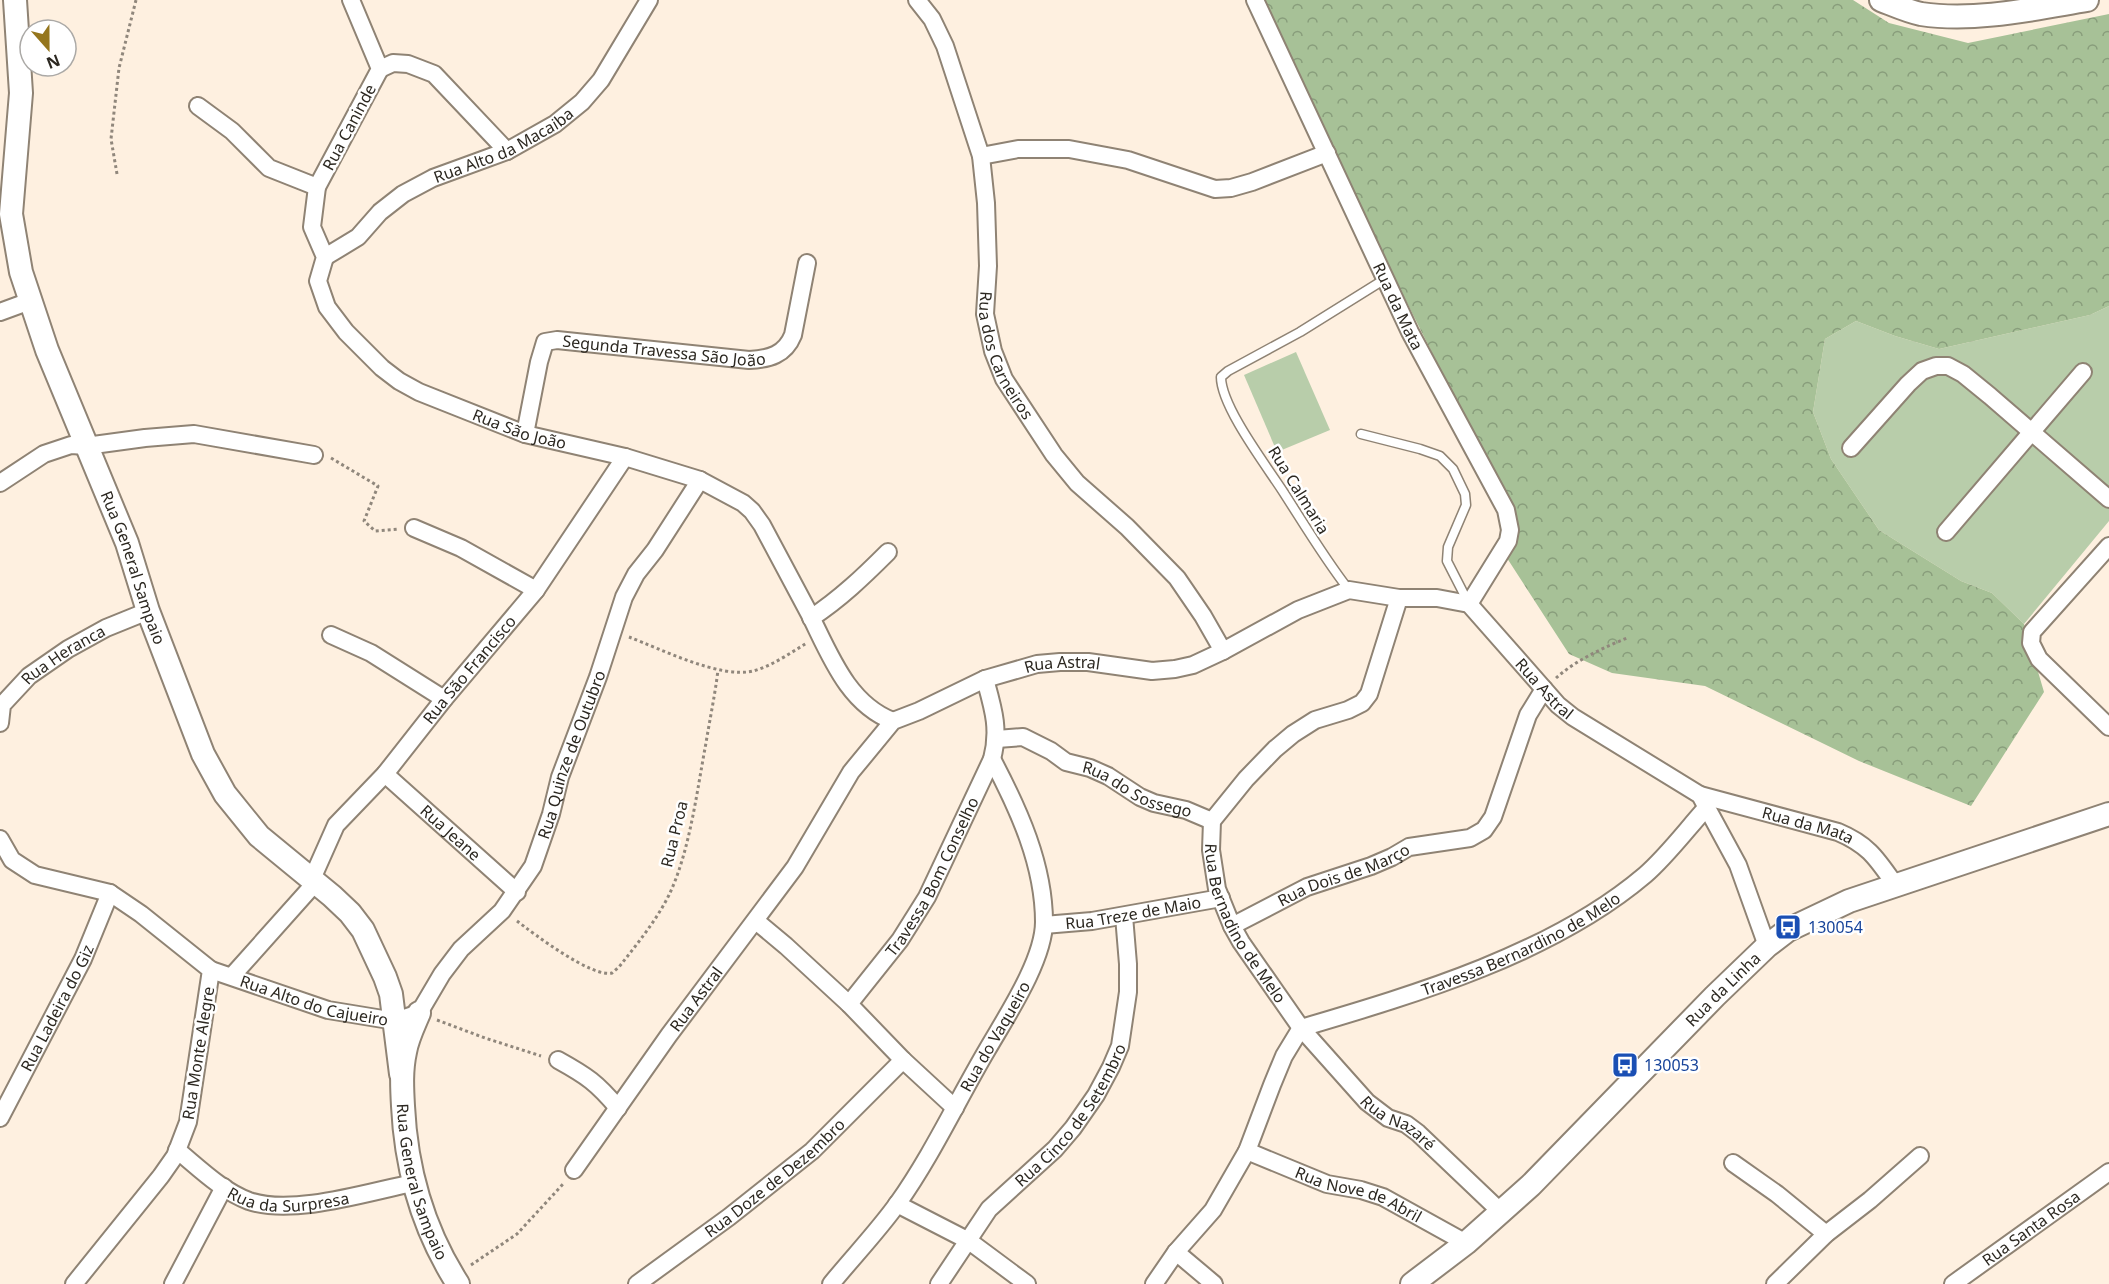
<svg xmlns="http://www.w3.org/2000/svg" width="2109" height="1284" font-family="'Noto Sans',sans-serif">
  <defs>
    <pattern id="forest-crowns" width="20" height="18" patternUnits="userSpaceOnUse" patternTransform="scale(1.5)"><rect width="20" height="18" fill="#a7c197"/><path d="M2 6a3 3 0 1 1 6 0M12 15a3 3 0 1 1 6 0" fill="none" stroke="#889d7b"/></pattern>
  </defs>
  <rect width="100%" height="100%" fill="#fef0e0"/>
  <g fill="#b8cdaa">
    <polygon points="2109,306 2109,521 2024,624 1992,593 1961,581 1879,530 1831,459 1813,412 1825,339 1856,321 1895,336 1939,349 2090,315"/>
    <polygon points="1296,352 1330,430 1277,452 1244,375"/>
  </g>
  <polygon fill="url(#forest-crowns)" points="1255,0 1853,0 1889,23 1968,43 2109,14 2109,306 2090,315 1939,349 1895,336 1856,321 1825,339 1813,412 1831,459 1879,530 1961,581 1992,593 2024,624 2044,692 1971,806 1859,761 1705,686 1612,673 1569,654 1505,555 1519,526"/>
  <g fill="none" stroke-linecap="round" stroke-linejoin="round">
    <defs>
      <g id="lane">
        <polyline points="1361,434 1420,449 1440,456 1453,469 1465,494 1466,505 1448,547 1447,561 1469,604"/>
        <path d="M 1349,590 C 1324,558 1304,524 1282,490 C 1265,464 1221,406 1221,377 L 1228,371 L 1300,332 L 1385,279"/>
      </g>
      <g id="street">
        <path id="s1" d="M 351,0 L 380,69 L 317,187 L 312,227 L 325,257 L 318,281 L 327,307 L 346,332 L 382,368 L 399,381 L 419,392 L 525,434 L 625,457 L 700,480 L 743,503 L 752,511 L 762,525 C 778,555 794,585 810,615 C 830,655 848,704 893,721"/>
        <path id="s2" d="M 917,0 L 932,19 L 945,46 L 981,156 L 986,203 L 988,266 L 985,314 L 993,351 L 1004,379 L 1054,455 L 1077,483 L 1127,527 L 1177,578 L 1203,616 L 1223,651"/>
        <path id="s3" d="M 1255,0 L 1410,332 L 1506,510 L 1510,530 L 1508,541 L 1469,604"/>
        <polyline points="380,69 393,63 408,64 434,74 507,151"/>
        <polyline points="198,106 232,131 269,168 317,187"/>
        <polyline points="981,156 1018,149 1069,149 1128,160 1215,189 1231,188 1252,182 1327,153"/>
        <path id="s4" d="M 325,257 L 358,237 L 380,212 L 403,194 L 433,178 L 507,151 L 555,124 L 582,102 L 601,80 L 649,0"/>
        <polyline points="0,312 30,301"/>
        <path id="s5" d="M 525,434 L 539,362 L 545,342 L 557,340 L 749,360 C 769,359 785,355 793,335 L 807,263"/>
        <polyline points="1851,448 1908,384 1922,371 1936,366 1948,366 1963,374 1990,396 2109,499"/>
        <polyline points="0,483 44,454 71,445 86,446 145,438 194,434 314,455"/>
        <polyline points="414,528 461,548 536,590"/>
        <polyline points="1946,532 2083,372"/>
        <polyline points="2109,546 2032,632 2031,643 2039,659 2109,727"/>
        <path id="s6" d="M 1399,598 L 1369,694 L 1362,703 L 1348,710 L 1315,720 L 1293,734 L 1275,749 L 1246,779 L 1212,821 L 1211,850 L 1217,889 L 1232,926 L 1241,942 L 1301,1028 L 1367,1102 L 1388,1118 L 1406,1124 L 1418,1133 L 1501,1212"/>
        <path d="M 811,618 C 840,599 864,576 888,552"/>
        <polyline points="331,635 371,653 444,699"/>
        <path id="s7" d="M 0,723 L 2,705 L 29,676 L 68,649 L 106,628 L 148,611"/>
        <path id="s8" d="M 997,739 L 1023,737 L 1051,751 L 1066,762 L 1090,768 L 1108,776 L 1140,797 L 1154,803 L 1186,810 L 1212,821"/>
        <path id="s9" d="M 385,774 L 517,892"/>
        <path id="s10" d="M 1700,795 L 1838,832 C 1869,845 1877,859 1896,886"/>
        <polyline points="0,839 12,860 35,875 110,893 141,914 211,970 188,1122 175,1156 161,1176 74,1284"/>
        <path id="s11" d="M 312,879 L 336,825 L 385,774 L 444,699 L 536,590 L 625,457"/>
        <polyline points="756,921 786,946 849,1004 903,1060 955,1108"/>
        <path id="s12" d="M 1044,925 L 1092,921 L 1221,898"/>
        <path id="s13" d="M 1232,926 L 1307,887 L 1371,866 L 1392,857 L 1409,847 L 1470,838 L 1484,830 L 1493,817 L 1528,715 L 1544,689"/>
        <path id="s14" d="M 211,970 L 328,1010 L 395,1021 L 419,1013 L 442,974 L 461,949 L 502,911 L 533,866 L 551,814 L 560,777 L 598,677 L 624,597 L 636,574 L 655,550 L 700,480"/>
        <polyline points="232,976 316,882"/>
        <path id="s15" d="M 849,1004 L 900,940 L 927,897 L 992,759 C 1000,729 993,708 985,679"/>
        <path id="s16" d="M 1301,1028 C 1416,994 1552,954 1645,875 C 1667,856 1687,829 1707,807"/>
        <path d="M 558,1060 C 587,1076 597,1083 618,1108"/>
        <path id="s17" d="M 0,1118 L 83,959 L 110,893"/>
        <path id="s18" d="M 177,1150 C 199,1168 222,1191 249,1201 C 293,1216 368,1192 413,1183"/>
        <path id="s19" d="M 1247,1151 L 1327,1184 L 1361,1190 L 1383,1197 L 1466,1243"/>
        <polyline points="1733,1163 1777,1194 1826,1234"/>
        <path id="s20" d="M 574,1170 L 669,1035 L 795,867 L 851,772 L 893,721 L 919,711 L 985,679 L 1037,664 L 1060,662 L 1088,662 L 1152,671 L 1175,669 L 1193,665 L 1223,651 L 1298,610 L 1349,590 L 1399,598 L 1437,598 L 1469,604 L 1558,705 L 1573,717 L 1700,795 L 1738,865 L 1767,946"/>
        <polyline points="897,1204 969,1241 1027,1284"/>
        <polyline points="1176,1252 1214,1284"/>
        <polyline points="173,1284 224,1187"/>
        <path id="s21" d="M 637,1284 L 729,1217 L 812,1151 L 903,1060"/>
        <path id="s22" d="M 831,1284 C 853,1257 878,1231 898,1203 C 932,1155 957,1101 987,1050 C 1006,1017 1044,960 1044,922 C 1044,865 1019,810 992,759"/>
        <path id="s23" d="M 939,1284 L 989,1209 L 1055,1149 L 1073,1128 L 1096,1095 L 1111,1067 L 1120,1046 L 1128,992 L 1128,964 L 1124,916"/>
        <polyline points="1154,1284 1176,1252 1213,1210 1247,1151 1272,1085 1284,1056 1301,1028"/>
        <polyline points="1775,1284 1826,1234 1870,1200 1920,1156"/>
        <path id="s24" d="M 1953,1284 L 2109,1172"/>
      </g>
      <g id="secondary">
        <path id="s25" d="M 15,0 L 21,93 L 11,214 L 21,272 L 47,350 L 127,543 L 148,611 L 203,754 L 225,794 L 259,836 L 332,896 L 350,913 L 363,930 L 385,977 L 391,994 L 401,1074"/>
        <path d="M 1881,0 C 1894,5 1907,11 1921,14 C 1975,22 2033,9 2087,0"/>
        <path id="s26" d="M 419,1013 C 414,1025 407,1039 405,1052 C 401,1070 402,1088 403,1106 C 406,1169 424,1231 458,1284"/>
        <path id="s27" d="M 1412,1284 L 1466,1243 L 1531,1185 L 1715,996 L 1767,946 L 1788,930 L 1849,901 L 2109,814"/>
      </g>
    </defs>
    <use href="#lane" stroke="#8f8374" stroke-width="11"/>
    <use href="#street" stroke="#8f8374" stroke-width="20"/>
    <use href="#secondary" stroke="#8f8374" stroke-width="26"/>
    <g stroke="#90877c" stroke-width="3" stroke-dasharray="3 3" stroke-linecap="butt">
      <polyline points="117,174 111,139 119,68 136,0"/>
      <polyline points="331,458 378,486 364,521 375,531 399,529"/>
      <path d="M 629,637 C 661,649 720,679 753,671 C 772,666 790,653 807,643"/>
      <path d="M 1556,678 C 1576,660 1603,648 1627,638"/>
      <path d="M 517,921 C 534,934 592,978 612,973 L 619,967 C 637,944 656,921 669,895 C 690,851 697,790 706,743 C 710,718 715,695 718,670"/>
      <polyline points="437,1020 485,1038 541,1056"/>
      <polyline points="471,1265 517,1234 564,1183"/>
    </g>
    <use href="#lane" stroke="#fff" stroke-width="8"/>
    <use href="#street" stroke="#fff" stroke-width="16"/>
    <use href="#secondary" stroke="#fff" stroke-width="22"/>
  </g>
  <defs>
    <symbol id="bus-square" viewBox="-11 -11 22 22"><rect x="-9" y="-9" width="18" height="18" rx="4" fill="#1a4fb4" stroke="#fff"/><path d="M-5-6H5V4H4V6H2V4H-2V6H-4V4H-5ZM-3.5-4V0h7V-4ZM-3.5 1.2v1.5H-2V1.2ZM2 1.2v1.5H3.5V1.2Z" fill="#fff"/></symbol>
  </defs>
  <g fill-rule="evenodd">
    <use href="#bus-square" x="1773" y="912" width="30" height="30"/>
    <use href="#bus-square" x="1610" y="1050" width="30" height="30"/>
  </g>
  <g text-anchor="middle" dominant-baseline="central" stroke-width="5" stroke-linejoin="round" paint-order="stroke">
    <g font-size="16" fill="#2c2821" stroke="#fff">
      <text transform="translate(349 127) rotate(-62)">Rua Caninde</text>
      <text stroke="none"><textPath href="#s4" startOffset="213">Rua Alto da Macaiba</textPath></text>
      <text stroke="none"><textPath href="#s3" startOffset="338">Rua da Mata</textPath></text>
      <text stroke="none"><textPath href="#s5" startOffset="214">Segunda Travessa São João</textPath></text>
      <text stroke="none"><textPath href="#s2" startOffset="374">Rua dos Carneiros</textPath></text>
      <text stroke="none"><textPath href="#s1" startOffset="568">Rua São João</textPath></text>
      <text transform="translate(1299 490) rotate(58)">Rua Calmaria</text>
      <text stroke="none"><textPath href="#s25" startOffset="590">Rua General Sampaio</textPath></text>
      <text stroke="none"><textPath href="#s7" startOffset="98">Rua Heranca</textPath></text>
      <text stroke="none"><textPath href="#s20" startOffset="732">Rua Astral</textPath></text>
      <text stroke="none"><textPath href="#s11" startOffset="264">Rua São Francisco</textPath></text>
      <text stroke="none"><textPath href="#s20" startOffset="1272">Rua Astral</textPath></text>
      <text stroke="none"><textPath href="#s14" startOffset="522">Rua Quinze de Outubro</textPath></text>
      <text stroke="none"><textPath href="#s8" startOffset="153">Rua do Sossego</textPath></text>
      <text stroke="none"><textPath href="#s10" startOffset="112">Rua da Mata</textPath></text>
      <text stroke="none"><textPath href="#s9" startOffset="88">Rua Jeane</textPath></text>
      <text transform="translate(674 834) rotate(-76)">Rua Proa</text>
      <text stroke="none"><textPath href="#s15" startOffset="153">Travessa Bom Conselho</textPath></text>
      <text stroke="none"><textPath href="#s13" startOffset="123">Rua Dois de Março</textPath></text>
      <text stroke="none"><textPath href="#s12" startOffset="90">Rua Treze de Maio</textPath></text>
      <text stroke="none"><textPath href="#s6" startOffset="418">Rua Bernadino de Melo</textPath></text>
      <text stroke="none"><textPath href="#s16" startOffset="236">Travessa Bernardino de Melo</textPath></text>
      <text stroke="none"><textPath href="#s27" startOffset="429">Rua da Linha</textPath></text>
      <text stroke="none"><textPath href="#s14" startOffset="108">Rua Alto do Cajueiro</textPath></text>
      <text stroke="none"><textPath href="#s20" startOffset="210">Rua Astral</textPath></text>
      <text stroke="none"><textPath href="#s17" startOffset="124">Rua Ladeira do Giz</textPath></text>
      <text stroke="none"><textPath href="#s22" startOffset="298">Rua do Vaqueiro</textPath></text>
      <text transform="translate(198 1053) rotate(-81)">Rua Monte Alegre</text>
      <text stroke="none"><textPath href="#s23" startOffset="216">Rua Cinco de Setembro</textPath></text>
      <text stroke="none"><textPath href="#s6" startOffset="676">Rua Nazaré</textPath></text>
      <text stroke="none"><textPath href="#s21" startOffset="174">Rua Doze de Dezembro</textPath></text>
      <text stroke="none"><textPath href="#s26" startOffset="174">Rua General Sampaio</textPath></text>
      <text stroke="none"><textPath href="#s18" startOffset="128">Rua da Surpresa</textPath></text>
      <text stroke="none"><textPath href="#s19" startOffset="120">Rua Nove de Abril</textPath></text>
      <text stroke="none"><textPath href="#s24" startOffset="96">Rua Santa Rosa</textPath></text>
    </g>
    <g font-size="16" fill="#164399" stroke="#fff" text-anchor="start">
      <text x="1808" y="927">130054</text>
      <text x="1644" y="1065">130053</text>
    </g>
  </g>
  <g transform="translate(48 48) rotate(159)"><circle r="28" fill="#ffffff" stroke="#aba9a6" stroke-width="1.5"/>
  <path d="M0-4.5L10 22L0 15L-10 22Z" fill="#95761d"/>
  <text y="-9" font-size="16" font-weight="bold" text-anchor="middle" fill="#2c2821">N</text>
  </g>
</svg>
